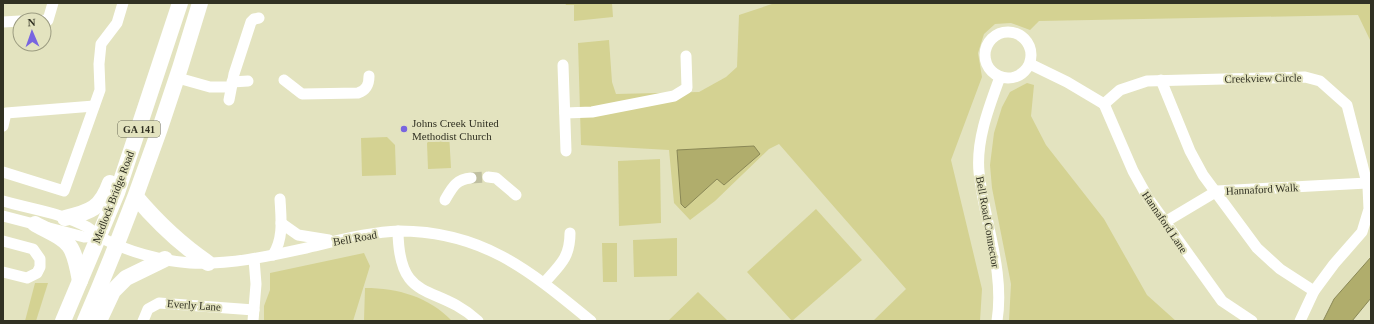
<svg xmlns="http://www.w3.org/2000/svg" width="1374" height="324" font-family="'Times New Roman',serif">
  <rect width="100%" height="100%" fill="#e3e3bf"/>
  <g fill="#d4d292">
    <polygon points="565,3 612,3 613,17 574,21 574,5 566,5"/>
    <polygon points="775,3 1371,3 1371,42 1358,15 1039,21 1030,30 1011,23 995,24 984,34 978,53 982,77 951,160 982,289 980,321 873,321 906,289 779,144 769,149 715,201 690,220 674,203 669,150 581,145 578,43 609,40 612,82 616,94 699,92 726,77 737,67 739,15"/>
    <polygon points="1027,83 1034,85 1031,116 1046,145 1104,219 1147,295 1176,321 1009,321 1011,284 992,188 990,165 994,133 1002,107 1010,92"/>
    <polygon points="449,133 451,168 428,169 427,143 436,134"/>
    <polygon points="387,137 395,145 396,175 362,176 361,138"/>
    <polygon points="660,159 661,223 619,226 618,161"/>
    <polygon points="816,209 862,260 792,321 747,272"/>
    <polygon points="677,238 677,276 634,277 633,240"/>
    <polygon points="602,243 617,243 617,282 603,282"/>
    <polygon points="364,253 370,266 353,321 264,321 264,306 270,290 270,273"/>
    <polygon points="35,283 48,283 36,321 25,321"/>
    <path d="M 365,288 C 398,288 429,297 452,321 L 364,321 Z"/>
    <polygon points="698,292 728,321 668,321"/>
  </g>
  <g fill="#b0ad6c" stroke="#8a8856">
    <polygon points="754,146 760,154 724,185 717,179 685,208 681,204 677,150"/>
    <polygon points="1371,257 1371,298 1352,321 1323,321 1334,299"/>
  </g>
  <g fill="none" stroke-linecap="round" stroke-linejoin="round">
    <polyline stroke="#bfbfa0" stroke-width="11" stroke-dasharray="11 5.5" stroke-linecap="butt" points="471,178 488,177"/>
    <g stroke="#fff" stroke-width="11">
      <polyline points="44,20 48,20 53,3"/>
      <polyline points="3,22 20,21"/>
      <circle cx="1008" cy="55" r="23"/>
      <polyline points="1030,64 1067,82 1104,104"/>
      <polyline points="563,65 566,151"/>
      <polyline points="178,78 210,87 230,87"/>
      <path d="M 284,80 L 302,94 L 358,93 C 367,90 369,84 369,76"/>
      <polyline points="1161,80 1190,151 1203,175 1257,248 1280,269 1314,291"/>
      <polyline points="232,82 248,81"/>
      <polyline points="229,100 234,74 251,22 254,19 259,18"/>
      <polyline points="1104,104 1120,90 1147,81 1305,77 1320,81 1347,105 1368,187 1369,209 1362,232 1334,264 1314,291 1300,321"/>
      <polyline points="1104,104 1133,171 1148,198 1222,301 1252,321"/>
      <polyline points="565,113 592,112 674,96 687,88 686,56"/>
      <polyline points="3,126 6,113 94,106"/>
      <polyline points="3,172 64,191 100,90 99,64 101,44 117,23 123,3"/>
      <polyline points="488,177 496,178 516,195"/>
      <path d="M 445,200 C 452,188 456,179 471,178"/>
      <path d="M 3,201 C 30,209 62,213 87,227 C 92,230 95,234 100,237 C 126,251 161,261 190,263 C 233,265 274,255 315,246 C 342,239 371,232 399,231 C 483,231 530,271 591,321"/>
      <polyline points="3,216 84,237 99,236"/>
      <polyline points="1165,222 1217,191 1367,183"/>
      <polyline points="281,223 298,235 329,240"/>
      <path d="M 398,231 C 399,306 436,282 478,321"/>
      <polyline points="3,241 33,249 40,259 40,267 37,273 27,278 3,272"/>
      <path d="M 273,255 C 284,238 281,218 280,199"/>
      <path d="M 544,283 C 560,265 570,258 570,233"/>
      <polyline points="143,321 148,309 159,303 254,310"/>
      <polyline points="253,321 256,284 254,259"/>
      <path d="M 997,321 C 1005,271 984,221 979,172 C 976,140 989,107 1000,77"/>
    </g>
    <g stroke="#fff" stroke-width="16">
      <path d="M 136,197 C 158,223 180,244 208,263"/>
      <path d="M 65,218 C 91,212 101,208 110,183"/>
      <path d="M 35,224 C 70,242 73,241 80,281"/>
      <polyline points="63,321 117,193 180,3"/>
      <path d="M 85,321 C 130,217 168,112 200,3"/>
      <polyline points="99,321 113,291 126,278 165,259"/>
    </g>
  </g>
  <circle fill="#7865e0" stroke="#e3e3bf" stroke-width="1.5" cx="404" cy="129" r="4"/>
  <g text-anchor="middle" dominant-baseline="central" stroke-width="4" stroke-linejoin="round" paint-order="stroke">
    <rect fill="#e3e3bf" stroke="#666652" stroke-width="1" x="118" y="121" width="42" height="16" rx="3"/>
    <g font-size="10" font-weight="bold" fill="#313123">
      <text x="139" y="129">GA 141</text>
    </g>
    <g font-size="11" fill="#313123" stroke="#e3e3bf">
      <text transform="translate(1263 78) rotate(-1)">Creekview Circle</text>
      <text transform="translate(1262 189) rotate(-3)">Hannaford Walk</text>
      <text transform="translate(113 197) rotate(-69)">Medlock Bridge Road</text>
      <text transform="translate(988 222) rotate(80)">Bell Road Connector</text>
      <text transform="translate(1165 222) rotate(56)">Hannaford Lane</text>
      <text transform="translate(355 238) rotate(-10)">Bell Road</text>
      <text transform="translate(194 305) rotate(4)">Everly Lane</text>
    </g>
    <g font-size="11" fill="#313123" stroke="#e3e3bf" text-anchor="start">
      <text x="412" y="123">Johns Creek United<tspan x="412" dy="13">Methodist Church</tspan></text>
    </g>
  </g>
  <rect width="1374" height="324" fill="none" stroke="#313123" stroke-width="8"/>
  <g transform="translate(32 32) rotate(358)"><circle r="19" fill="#e3e3bf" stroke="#9c9c81"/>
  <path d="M0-3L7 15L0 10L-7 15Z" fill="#7865e0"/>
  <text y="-6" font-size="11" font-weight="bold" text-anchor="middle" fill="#313123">N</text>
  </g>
</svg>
